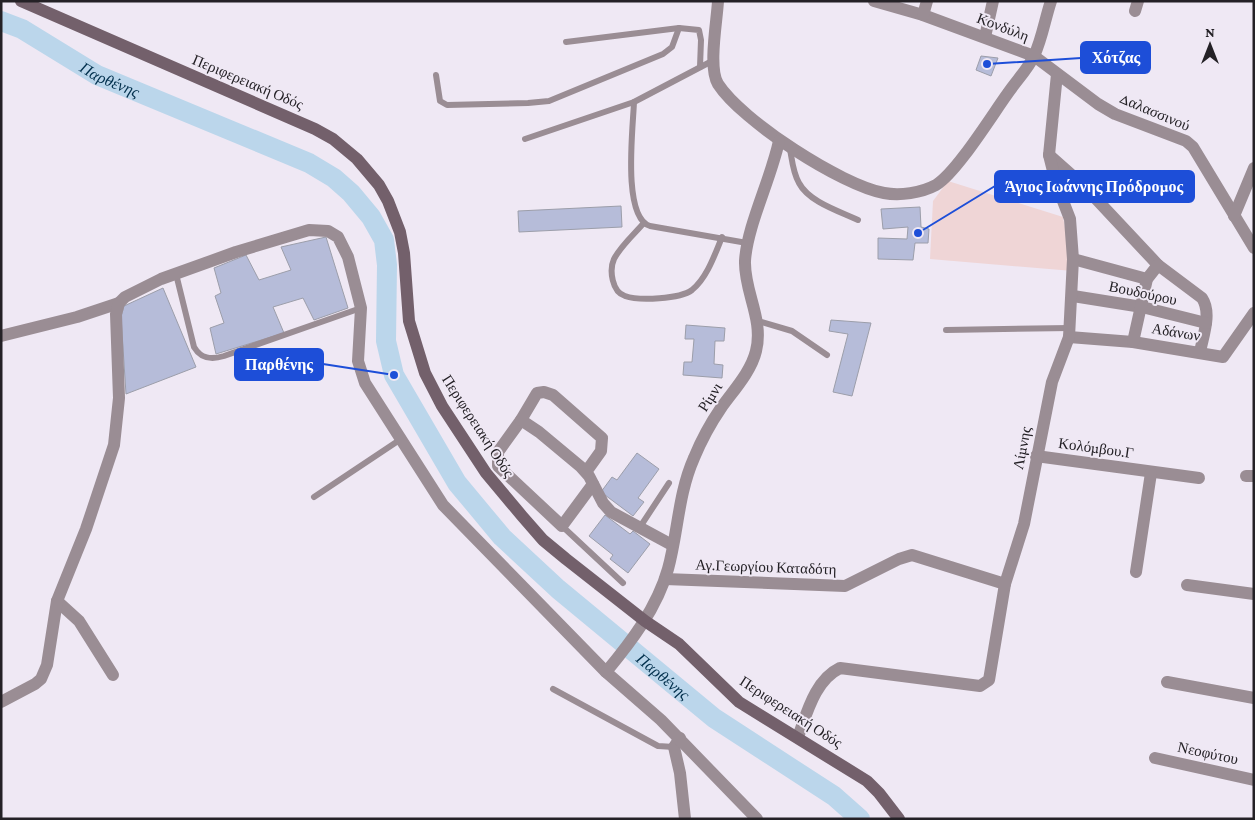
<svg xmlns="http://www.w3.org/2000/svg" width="1255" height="820" font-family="'Crimson Pro',serif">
  <rect width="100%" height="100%" fill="#efe8f4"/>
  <polygon fill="#efd5d6" points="948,181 1063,217 1073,271 930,259 933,201"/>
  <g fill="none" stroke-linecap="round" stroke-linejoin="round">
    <path stroke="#bbd6eb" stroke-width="20" id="s1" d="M 1,21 L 22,29 L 97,75 L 309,163 L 334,178 L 351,193 L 371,217 L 384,240 L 387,265 L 386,341 L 394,375 L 457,483 L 502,537 L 558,589 L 714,718 L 834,796 L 860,819"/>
  </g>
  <g fill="#b6bcd9" stroke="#9c9eaa">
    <polygon points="981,56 998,58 991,76 976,70"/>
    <polygon points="621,206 622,227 519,232 518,211"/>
    <polygon points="920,207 921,227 929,229 928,243 915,243 913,260 878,259 878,238 907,239 908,227 883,229 881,209"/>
    <polygon points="326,237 348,308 314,320 303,298 273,307 284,333 216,354 210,328 224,323 215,296 221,293 214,268 246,255 259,280 291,270 281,247"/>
    <polygon points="163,288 196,367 126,394 121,317 124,306"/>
    <polygon points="831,320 871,323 852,396 833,392 848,334 829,331"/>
    <polygon points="686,325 725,328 724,341 715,341 714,364 723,365 722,378 683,375 684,362 692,362 694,339 685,339"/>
    <polygon points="637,453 659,469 638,498 644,502 633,516 601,492 612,477 617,480"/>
    <polygon points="605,515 630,534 633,531 650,544 628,573 610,559 613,555 589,536"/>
  </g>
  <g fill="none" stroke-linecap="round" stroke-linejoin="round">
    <g stroke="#9a8d94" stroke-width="6">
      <polyline points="566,42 679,28"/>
      <path d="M 714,60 L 634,102 C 633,128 622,217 650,226 L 747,243"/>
      <polyline points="436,75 440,101 447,105 528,103 549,101 663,54 672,47 679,28 699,30 701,40 700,67"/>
      <polyline points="525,139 634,102"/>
      <path d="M 790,149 C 792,160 793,173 799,183 C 809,202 839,211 858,220"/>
      <path d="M 643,224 C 634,234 620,247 614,259 C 609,270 612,292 625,296 C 639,301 680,299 692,290 C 707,278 715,254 722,237"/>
      <path d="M 176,274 L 194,347 C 201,359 211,360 224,356 L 361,308"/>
      <polyline points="758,321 792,331 827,355"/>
      <polyline points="946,330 1070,328"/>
      <polyline points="314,497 401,439"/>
      <polyline points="562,526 623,583"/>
      <polyline points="640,527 669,483"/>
      <polyline points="553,689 658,746 674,747"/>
    </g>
    <g stroke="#9a8d94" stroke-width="12">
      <polyline points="874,1 923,15 1034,56 1098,104 1115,114 1186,141 1193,147 1254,248"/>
      <polyline points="1135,11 1138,1"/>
      <polyline points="923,15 927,1"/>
      <polyline points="985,37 993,1"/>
      <path d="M 1049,155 L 1084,186 L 1158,265 L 1202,298 C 1212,313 1203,336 1200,352"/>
      <polyline points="1234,216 1254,168"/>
      <polyline points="1073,259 1147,279"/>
      <polyline points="1073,296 1142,307 1206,323"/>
      <polyline points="1,336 77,317 119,303"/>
      <polyline points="1069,337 1133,342 1223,357 1254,313"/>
      <polyline points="1133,342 1147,279 1158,265"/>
      <polyline points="521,420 498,452 498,466 562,526 593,484"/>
      <polyline points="1036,456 1199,478"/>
      <polyline points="586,472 601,451 602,438 553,395 544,392 537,393 521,420 539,432 581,467 589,476 603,503 611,512 672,545"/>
      <polyline points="1246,476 1254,476"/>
      <polyline points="1136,572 1151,473"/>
      <polyline points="665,579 845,586 899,559 912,555 1005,584"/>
      <polyline points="1187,585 1254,594"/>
      <polyline points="57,601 79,621 113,675"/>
      <polyline points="1167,682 1254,698"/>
      <polyline points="1,702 35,684 41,679 47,665 57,601 86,529 114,445 119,398 116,314 119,303 125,297 161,279 236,252 309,230 328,231 338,237 348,257 361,308 358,361 365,383 443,505 606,672"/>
      <path d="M 798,737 C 807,713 815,680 840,668 L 980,686 L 989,680 L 1005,584 L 1024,524 L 1052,382 L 1069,337 L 1073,259 L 1070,219 L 1056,183 L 1049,155 L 1057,74"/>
      <polyline points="680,738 674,747 680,773 685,819"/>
      <polyline points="1155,758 1254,780"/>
    </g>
    <g stroke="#9a8d94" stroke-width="12">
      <path d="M 718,1 C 717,21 708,68 718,84 C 742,121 841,185 884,193 C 900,196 921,193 936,185 C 957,172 992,115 1008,93 C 1016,81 1028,69 1034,56 C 1042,39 1045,19 1051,1"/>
      <path d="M 757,819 L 661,720 L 606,672 C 631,642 657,608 668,569 C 678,533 678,494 694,458 C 701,441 710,424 721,408 C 733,391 751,372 756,351 C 764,319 744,292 745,261 C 747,226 771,179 779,141"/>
    </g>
    <polyline stroke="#73606b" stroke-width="12" points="21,1 315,129 333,139 357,159 379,185 388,201 400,232 404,253 409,321 425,373 442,406 486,473 522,516 543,540 566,559 645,621 679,644 739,702 867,781 879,793 899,819"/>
  </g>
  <g text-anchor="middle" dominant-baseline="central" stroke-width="4" stroke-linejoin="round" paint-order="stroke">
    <g font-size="15" fill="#242126" stroke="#efe8f4">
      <text transform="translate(1003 27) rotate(21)">Κονδύλη</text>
      <text transform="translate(248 82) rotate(23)">Περιφερειακή Οδός</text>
      <text transform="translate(1155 112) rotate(23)">Δαλασσινού</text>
      <text transform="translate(1143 293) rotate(12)">Βουδούρου</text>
      <text transform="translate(1176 332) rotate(9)">Αδάνων</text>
      <text transform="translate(710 397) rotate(-57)">Ρίμνι</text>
      <text transform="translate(478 426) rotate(57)">Περιφερειακή Οδός</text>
      <text transform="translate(1022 448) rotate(-79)">Λίμνης</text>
      <text transform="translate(1096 448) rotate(8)">Κολόμβου.Γ</text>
      <text transform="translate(766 567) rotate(2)">Αγ.Γεωργίου Καταδότη</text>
      <text transform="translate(791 712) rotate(33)">Περιφερειακή Οδός</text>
      <text transform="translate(1208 753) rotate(12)">Νεοφύτου</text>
    </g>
    <g font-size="16" font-style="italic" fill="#002f4c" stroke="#efe8f4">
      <text stroke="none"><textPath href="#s1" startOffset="124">Παρθένης</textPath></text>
      <text stroke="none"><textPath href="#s1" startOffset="994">Παρθένης</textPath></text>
    </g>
  </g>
  <path fill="none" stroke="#1d4ed8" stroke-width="2" d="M987 64L1081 58M918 233L995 186M394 375L323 364"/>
  <g fill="#1d4ed8" stroke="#efe8f4" stroke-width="2">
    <circle cx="987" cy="64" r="5"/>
    <circle cx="918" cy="233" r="5"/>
    <circle cx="394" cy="375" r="5"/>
  </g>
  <g fill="#1d4ed8" stroke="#1d4ed8" stroke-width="2">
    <rect x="1081" y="42" width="69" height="31" rx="5"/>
    <rect x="995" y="171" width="199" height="31" rx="5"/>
    <rect x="235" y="349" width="88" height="31" rx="5"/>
  </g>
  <g font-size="16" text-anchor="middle" font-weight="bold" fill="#fff">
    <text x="1116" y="63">Χότζας</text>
    <text x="1094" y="192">Άγιος Ιωάννης Πρόδρομος</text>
    <text x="279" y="370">Παρθένης</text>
  </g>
  <rect width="1255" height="820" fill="none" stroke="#242126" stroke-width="5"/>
  <g transform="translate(1210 45)" stroke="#efe8f4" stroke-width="4" paint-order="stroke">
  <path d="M0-4L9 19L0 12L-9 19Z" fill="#242126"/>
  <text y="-8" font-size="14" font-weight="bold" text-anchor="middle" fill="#242126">N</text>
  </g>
</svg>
